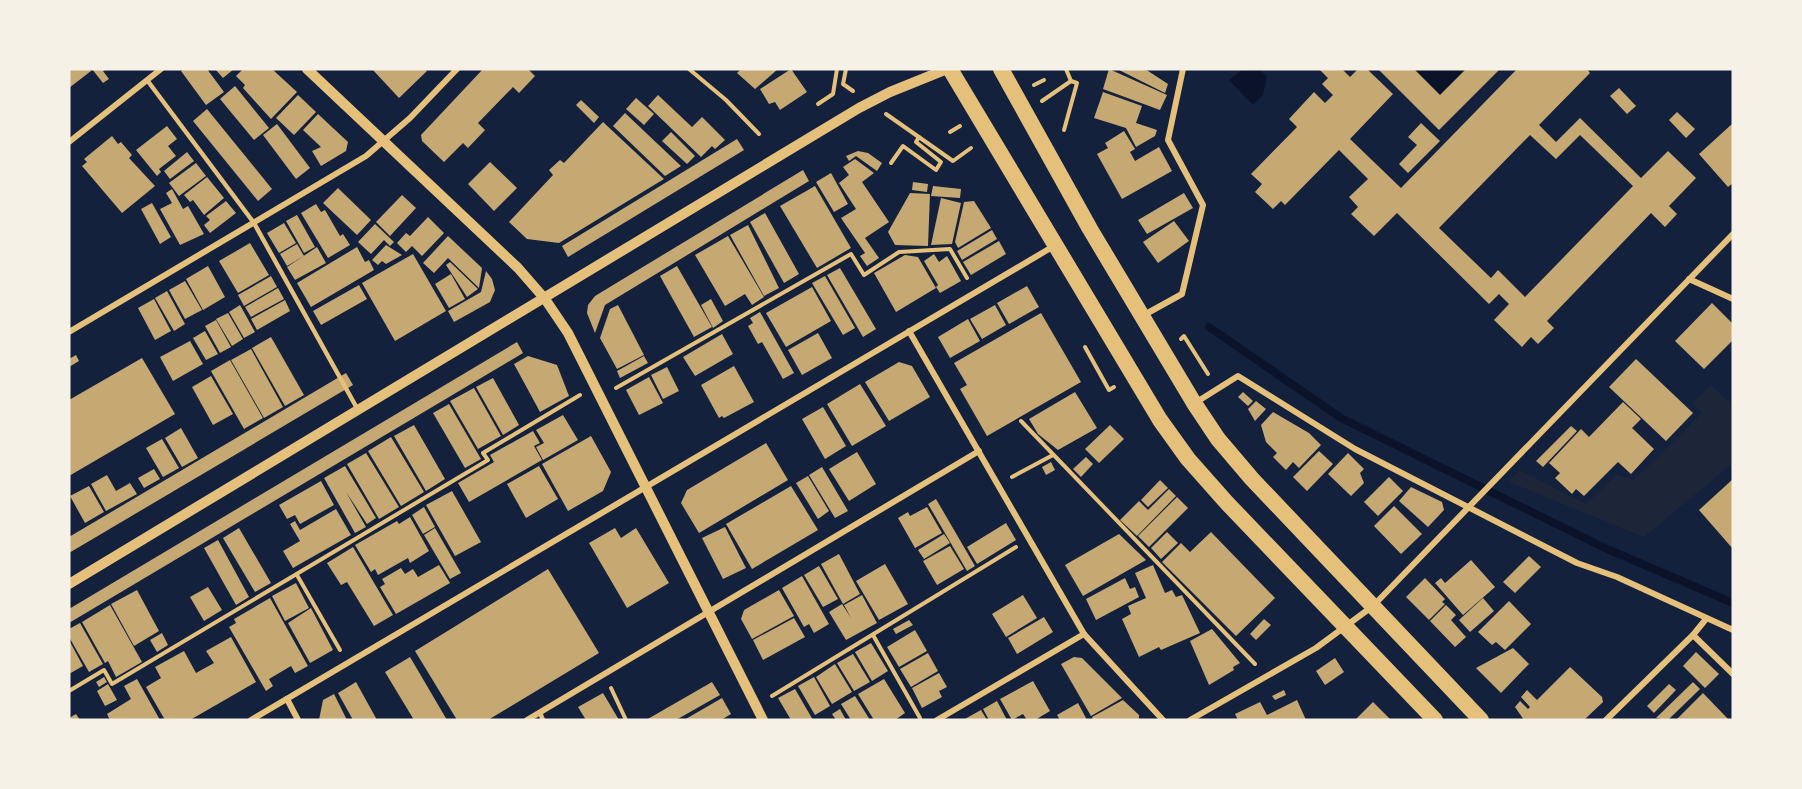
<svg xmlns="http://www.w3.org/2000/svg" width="1802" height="789" font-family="Georgia,serif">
  <rect width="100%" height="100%" fill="#14213d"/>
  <polygon fill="#1d2539" points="1711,385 1733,407 1733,463 1644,537 1509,482 1519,470 1586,504 1616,475 1634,480 1702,413 1693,403"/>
  <g fill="#0b132b">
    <polygon points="1248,69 1259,69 1267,77 1263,95 1253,105 1229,80 1240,71"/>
    <polygon points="1414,69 1466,69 1440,95"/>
  </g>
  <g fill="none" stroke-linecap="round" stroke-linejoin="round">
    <polyline stroke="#0b132b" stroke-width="8" points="1209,327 1341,418 1607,549 1733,603"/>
  </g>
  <g fill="#c6a872" fill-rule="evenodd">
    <polygon points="69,69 89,69 91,71 69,88"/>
    <polygon points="92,69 107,69 103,71 109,79 103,83"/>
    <polygon points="184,69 207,69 224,92 206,105 181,71"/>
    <polygon points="215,69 234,69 223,78"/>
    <polygon points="243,69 272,69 297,92 271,119 243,88 245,85 236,76"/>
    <polygon points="372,69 425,69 427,71 399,98"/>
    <polygon points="483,69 528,69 535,76 519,93 513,87 478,123 485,130 468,148 463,143 444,162 422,141 421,135"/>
    <polygon points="741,69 778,69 755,89 737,73"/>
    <polygon points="791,69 807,92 780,110 775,102 769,104 760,89"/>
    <polygon points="1109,69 1167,95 1160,110 1103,89"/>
    <polygon points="1117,69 1145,69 1168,84 1165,93"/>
    <path d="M 1319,69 L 1342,69 L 1350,77 L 1358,69 L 1367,69 L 1393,94 L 1350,139 L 1401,188 L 1517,69 L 1587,69 L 1590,73 L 1539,125 L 1556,142 L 1580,118 L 1641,178 L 1668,151 L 1696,178 L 1669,206 L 1677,214 L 1665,227 L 1651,213 L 1547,321 L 1554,328 L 1538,344 L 1531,337 L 1522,347 L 1494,320 L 1509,304 L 1499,294 L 1489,304 L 1397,213 L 1374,236 L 1351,214 L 1358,207 L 1349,197 L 1368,179 L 1339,150 L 1285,205 L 1281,201 L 1273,209 L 1255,192 L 1262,184 L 1251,174 L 1297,127 L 1289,119 L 1314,92 L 1325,103 L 1333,95 L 1322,84 L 1328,78 ZM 1530,135 L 1556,159 L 1580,135 L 1633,186 L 1525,297 L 1498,270 L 1491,278 L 1439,228 Z"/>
    <polygon points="1378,69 1414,69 1440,95 1466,69 1500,69 1439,130"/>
    <polygon points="235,86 269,128 254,140 220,99"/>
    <polygon points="1619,88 1636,106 1627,114 1610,96"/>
    <polygon points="1103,92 1142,106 1136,123 1157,130 1155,136 1136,147 1126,128 1094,118"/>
    <polygon points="298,95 316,112 294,135 276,118"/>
    <polygon points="658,95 692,127 702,117 725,140 715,149 712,146 701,157 648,106"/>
    <polygon points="636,98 654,114 644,125 626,109"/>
    <polygon points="581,100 599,117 594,123 576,105"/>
    <polygon points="207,109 272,189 258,201 193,121"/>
    <polygon points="1677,112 1695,129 1686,138 1669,120"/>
    <polygon points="625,113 681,166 665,176 613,126"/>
    <polygon points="318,114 348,142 346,151 321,166 312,151 321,147 303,130"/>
    <polygon points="603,122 664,179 559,243 527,239 509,222 553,175 549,170 560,160 564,163"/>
    <polygon points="1421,123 1440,141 1408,173 1399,164 1417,145 1408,137"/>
    <polygon points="277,124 310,168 296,179 263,135"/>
    <polygon points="1732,124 1733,183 1728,187 1699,154"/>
    <polygon points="167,126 177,139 168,146 176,156 159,169 161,172 157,176 136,150"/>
    <polygon points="1124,131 1135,149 1130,152 1135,161 1159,147 1172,171 1122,199 1097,154 1108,148 1105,143"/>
    <polygon points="671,132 695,156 687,164 662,141"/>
    <polygon points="112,136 118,144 121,142 132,155 129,158 155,186 122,213 82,166 87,162 84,159"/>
    <polygon points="737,139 744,150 568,257 562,246"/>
    <polygon points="858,151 868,153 882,163 877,171 856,156 849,161 846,156"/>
    <polygon points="187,152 194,161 170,179 164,171"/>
    <polygon points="855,159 874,173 862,182 889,222 865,238 879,258 867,266 860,256 865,253 841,218 856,209 839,183 849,175 843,167"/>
    <polygon points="490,162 517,188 494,211 468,184"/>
    <polygon points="196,163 206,176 179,196 169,183"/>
    <polygon points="803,170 809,181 605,305 595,333 587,313 588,305 595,296"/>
    <polygon points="831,173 848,204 834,212 816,182"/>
    <polygon points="207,177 224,198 204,215 193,200 190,202 184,195"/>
    <polygon points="913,182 928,184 927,192 912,190"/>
    <polygon points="815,186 851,248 817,268 780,206"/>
    <polygon points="933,186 961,189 960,198 931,196"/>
    <polygon points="338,188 371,220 357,235 323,203"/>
    <polygon points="172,189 183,209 188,206 204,234 180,245 160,209 172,203 166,193"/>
    <polygon points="910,193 930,194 928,246 895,245 888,232"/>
    <polygon points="1184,193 1193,208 1147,234 1138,220"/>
    <polygon points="402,195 416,208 390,236 376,222"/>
    <polygon points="941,198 961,203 952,244 931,245"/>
    <polygon points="226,201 236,213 210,233 204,225 210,220 206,216"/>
    <polygon points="974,201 991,228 958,248 955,242 964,202"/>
    <polygon points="152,203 171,237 160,244 141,209"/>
    <polygon points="316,204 321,212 325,210 340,236 343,234 350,245 328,258 301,213"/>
    <polygon points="765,213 799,274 784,283 750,222"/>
    <polygon points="297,215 315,247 304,253 286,221"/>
    <polygon points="428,217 444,233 422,256 412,246 406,252 397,243 406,233 410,236"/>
    <polygon points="1174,221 1189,241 1158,263 1143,242"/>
    <polygon points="284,223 296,243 279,253 267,233"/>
    <polygon points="375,224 394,242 390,246 384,240 371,254 358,242"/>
    <polygon points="748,225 779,288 764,296 730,235"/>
    <polygon points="992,230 997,239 962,260 957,251"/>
    <polygon points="448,236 482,268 479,288 448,258 434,273 423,263"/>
    <polygon points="728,236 764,297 752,305 745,294 725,306 695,255"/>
    <polygon points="999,241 1006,254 971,275 963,262"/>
    <polygon points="250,243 269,275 238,293 219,261"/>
    <polygon points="297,244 304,256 287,266 280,254"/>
    <polygon points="386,245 402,255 386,264 382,261 378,265 372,260"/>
    <polygon points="317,247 326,263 295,280 287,267"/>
    <polygon points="357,247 365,262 369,260 374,270 311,307 297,283"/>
    <polygon points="413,254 446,311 395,341 362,283"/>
    <polygon points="934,254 939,262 947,256 961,281 940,293 936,287 938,285 924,261"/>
    <polygon points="905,255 918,257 936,288 896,312 874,273"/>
    <polygon points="450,262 478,289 467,297 446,265"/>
    <polygon points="208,266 225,297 203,310 186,279"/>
    <polygon points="677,266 712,327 694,337 660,276"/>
    <polygon points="840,268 876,329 863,337 827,275"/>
    <polygon points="486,271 492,279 495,290 490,302 454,322 448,311 481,292"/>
    <polygon points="451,274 465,299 449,308 435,284"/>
    <polygon points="271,276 277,287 244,306 238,295"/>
    <polygon points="825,276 855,328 843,335 812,283"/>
    <polygon points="185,281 202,310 185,319 169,290"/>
    <polygon points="359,285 367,299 321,325 313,311"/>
    <polygon points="1027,286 1039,307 1009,324 997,303"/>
    <polygon points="812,287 831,321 786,347 766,313"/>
    <polygon points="278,288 284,299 251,317 245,307"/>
    <polygon points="167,291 185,324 174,331 155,298"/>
    <polygon points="154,299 171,331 155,340 138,308"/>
    <polygon points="711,299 723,321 713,328 701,305"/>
    <polygon points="285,300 290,311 257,330 251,319"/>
    <polygon points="1712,303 1733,324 1733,340 1704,369 1675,341"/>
    <polygon points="240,305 255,332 244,338 229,312"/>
    <polygon points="618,305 644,355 617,369 600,338 610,309"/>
    <polygon points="995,305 1006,325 982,339 970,319"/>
    <polygon points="760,312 794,373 783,379 762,342 758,344 748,326 753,323 750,318"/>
    <polygon points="228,313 243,339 232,346 216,319"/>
    <polygon points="1041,313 1081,382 987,436 960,389 967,385 954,363"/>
    <polygon points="968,319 980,341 950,358 938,337"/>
    <polygon points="216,320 231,347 220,353 205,326"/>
    <polygon points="205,331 218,354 206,360 193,338"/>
    <polygon points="818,333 832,358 802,375 788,350"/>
    <polygon points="722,334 733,354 695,376 683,357"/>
    <polygon points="271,337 304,395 285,406 252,348"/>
    <polygon points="190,341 203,364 173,381 160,357"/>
    <polygon points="517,342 523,353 69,623 69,609"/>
    <polygon points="251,349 283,407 264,418 231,360"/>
    <polygon points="76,355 79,361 69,367 69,359"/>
    <polygon points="528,356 557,365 569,396 540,412 514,364"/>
    <polygon points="644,356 648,363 620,378 617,371"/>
    <polygon points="142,358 175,414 69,476 69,400"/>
    <polygon points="1636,359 1693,413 1666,441 1609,387"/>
    <polygon points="230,360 263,418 244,429 211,371"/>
    <polygon points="899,362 912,366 930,397 889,421 865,382"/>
    <polygon points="734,366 754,402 724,418 722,416 719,418 701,385"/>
    <polygon points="667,367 679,391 663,399 651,375"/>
    <polygon points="346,373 353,385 69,553 69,537"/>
    <polygon points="211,376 233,414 213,425 192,387"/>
    <polygon points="649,377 663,403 639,415 626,390"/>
    <polygon points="493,378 519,425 503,435 476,387"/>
    <polygon points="860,384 886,426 852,446 827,404"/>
    <polygon points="474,388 501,436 478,449 450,401"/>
    <polygon points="1075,392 1097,428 1058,450 1038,434 1029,419"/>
    <polygon points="1243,392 1253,401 1248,406 1238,397"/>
    <polygon points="1256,401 1266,409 1255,421 1248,409"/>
    <polygon points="1623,402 1641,419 1632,428 1654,449 1631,474 1618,462 1584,496 1576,489 1572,494 1555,478 1560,473 1549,463 1581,429 1589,437"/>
    <polygon points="449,404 481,459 465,468 433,413"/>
    <polygon points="823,407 846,446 825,459 802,419"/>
    <polygon points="1273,412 1309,433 1321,445 1299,468 1293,462 1286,470 1273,457 1277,453 1266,442 1261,425"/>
    <polygon points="563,415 578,440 543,460 536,447 544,443 536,430"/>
    <polygon points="414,425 445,479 426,491 394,436"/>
    <polygon points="1110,425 1124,439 1099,463 1085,449"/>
    <polygon points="1571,426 1577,431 1543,467 1536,461"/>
    <polygon points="181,428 198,458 182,467 165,438"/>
    <polygon points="533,431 540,443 534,446 542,460 469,502 458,483 494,462 490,455"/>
    <polygon points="591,436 611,472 603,491 568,511 542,464"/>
    <polygon points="391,437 424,492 401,506 368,451"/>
    <polygon points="162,439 179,468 163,477 146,448"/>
    <polygon points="766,443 788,480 699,533 681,503 687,490"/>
    <polygon points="1319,451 1333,464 1307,491 1293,477"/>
    <polygon points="857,452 876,484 849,501 829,469"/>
    <polygon points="366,453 399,507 379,519 347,464"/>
    <polygon points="1348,453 1364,469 1360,473 1364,483 1351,496 1328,474"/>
    <polygon points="1086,457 1093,464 1081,477 1073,469"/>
    <polygon points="1051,462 1055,470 1046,475 1042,467"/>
    <polygon points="345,466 376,518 367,524 346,492 366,527 355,533 324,478"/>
    <polygon points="539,466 558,499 526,518 507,484"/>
    <polygon points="822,467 848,511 835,518 809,475"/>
    <polygon points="154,469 160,479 144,488 138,478"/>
    <polygon points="107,475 116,491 130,483 137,494 106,511 91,484"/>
    <polygon points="808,476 829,511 818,519 796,483"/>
    <polygon points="1389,477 1403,491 1378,516 1364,502"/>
    <polygon points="1733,479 1733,549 1699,510"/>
    <polygon points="1160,480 1168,488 1148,507 1141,500"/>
    <polygon points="321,481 334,505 300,524 295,515 287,519 279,505"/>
    <polygon points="89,486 104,512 85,523 70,496"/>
    <polygon points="791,486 818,530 752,569 726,524"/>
    <polygon points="1411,487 1442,502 1444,510 1428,527 1399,501"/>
    <polygon points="1169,489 1176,496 1137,536 1120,520 1139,501 1148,510"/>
    <polygon points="452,491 481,542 455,556 426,505"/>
    <polygon points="1177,497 1188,508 1149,547 1138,536"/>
    <polygon points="936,499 975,566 967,571 928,504"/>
    <polygon points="1394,506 1422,534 1401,554 1374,526"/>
    <polygon points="424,507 435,527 423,534 412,515"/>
    <polygon points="927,507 942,533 915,548 898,518 908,512 910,516"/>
    <polygon points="336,509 351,535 293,568 283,551 300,541 290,524 295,521 300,530"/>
    <polygon points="410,517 429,551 410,563 408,558 378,575 375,569 371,572 355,545 397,521 399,524"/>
    <polygon points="1006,523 1016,540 977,564 967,547"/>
    <polygon points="725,527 746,568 723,579 702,538"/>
    <polygon points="239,528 271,583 255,592 223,538"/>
    <polygon points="435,528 461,573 450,579 424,535"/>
    <polygon points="615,528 621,538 636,528 669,583 627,608 589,543"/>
    <polygon points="1167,532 1178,543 1161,559 1151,548"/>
    <polygon points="1211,532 1275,598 1236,636 1162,562 1181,543 1190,552"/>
    <polygon points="944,534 950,543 924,559 918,550"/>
    <polygon points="1119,534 1146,560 1083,596 1065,565"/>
    <polygon points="218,540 249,597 236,605 204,548"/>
    <polygon points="950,546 964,569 937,585 923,561"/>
    <polygon points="353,547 393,615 374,626 347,582 341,585 327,563"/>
    <polygon points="839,554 860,594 843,604 821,564"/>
    <polygon points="1529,556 1541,567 1515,593 1503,582"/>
    <polygon points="1471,560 1495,587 1463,615 1435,583 1441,578 1445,583"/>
    <polygon points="885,564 908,604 879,620 856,581"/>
    <polygon points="439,565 450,583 396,614 380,587 385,584 382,579 401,568 405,574 413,569 418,577"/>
    <polygon points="1153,565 1165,593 1172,590 1176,597 1182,595 1200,633 1161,650 1159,647 1139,657 1122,619 1131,614 1128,606 1146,598 1135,573"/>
    <polygon points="819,566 838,599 823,607 804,575"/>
    <polygon points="548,569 599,653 488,720 457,720 415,651"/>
    <polygon points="802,576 829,624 814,633 809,624 804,627 782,588"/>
    <polygon points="1125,578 1130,589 1135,587 1139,597 1096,620 1086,599"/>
    <polygon points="1425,578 1445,599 1442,602 1445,604 1429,620 1406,597"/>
    <polygon points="296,583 309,608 285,621 272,596"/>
    <polygon points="208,587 222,610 204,621 190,597"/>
    <polygon points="137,590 159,631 134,646 111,604"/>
    <polygon points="779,590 794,616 752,639 741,619 744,610"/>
    <polygon points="862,595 877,623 846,640 829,612 842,604 851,618 844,605"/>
    <polygon points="1023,595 1037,618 1006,637 992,614"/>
    <polygon points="270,598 308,666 295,673 291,666 269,679 273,686 266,691 229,627 236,623 234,619"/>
    <polygon points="1483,598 1494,611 1470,632 1459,620"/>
    <polygon points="1509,601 1531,624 1505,650 1496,642 1492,645 1478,632"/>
    <polygon points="110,605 142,662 116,677 108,661 105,663 82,622"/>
    <polygon points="1446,605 1456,615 1451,620 1466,637 1455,647 1430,621"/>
    <polygon points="311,608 333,650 310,663 288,623"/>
    <polygon points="1044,617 1053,632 1017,654 1008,638"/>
    <polygon points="794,618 805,637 763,660 753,640"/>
    <polygon points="1264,619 1271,625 1256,640 1250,634"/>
    <polygon points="909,620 913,625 896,634 893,629"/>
    <polygon points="80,623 103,664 89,672 69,637 69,629"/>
    <polygon points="1212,629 1240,663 1233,667 1234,670 1209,685 1190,641"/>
    <polygon points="915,630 927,651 899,667 887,647"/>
    <polygon points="162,633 168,645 157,652 150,640"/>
    <polygon points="231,637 256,682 190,720 165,720 146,687 161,678 155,667 184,651 196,673 214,663 206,651"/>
    <polygon points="69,640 83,666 69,674"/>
    <polygon points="871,643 888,671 872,681 855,652"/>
    <polygon points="1513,648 1529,664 1501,693 1476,668"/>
    <polygon points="1696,652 1719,674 1705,688 1683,666"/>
    <polygon points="928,653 938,671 911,687 900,669"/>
    <polygon points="853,654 870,682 854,691 837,663"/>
    <polygon points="410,657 447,720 414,720 385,672"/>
    <polygon points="1074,657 1082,658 1122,698 1091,716 1061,664"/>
    <polygon points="1335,658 1344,672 1325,685 1316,671"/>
    <polygon points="835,664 852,692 832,704 816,677"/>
    <polygon points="1570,667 1602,697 1603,702 1584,720 1524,720 1515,707 1520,701 1528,709 1530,707 1521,697 1527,690 1537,700"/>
    <polygon points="939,673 947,687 939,691 942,697 922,708 912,688"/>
    <polygon points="104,677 107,682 99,687 96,682"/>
    <polygon points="814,677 830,706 815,715 798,686"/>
    <polygon points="137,679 160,720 110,720 107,714 131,699 124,686"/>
    <polygon points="884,679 905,713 895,720 874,720 858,694"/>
    <polygon points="1033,681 1050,711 1035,720 1027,720 1023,714 1012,720 1000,699"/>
    <polygon points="356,682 377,720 353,720 338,693"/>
    <polygon points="712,682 720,695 676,720 646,720"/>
    <polygon points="1693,682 1700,689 1668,720 1656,718"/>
    <polygon points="108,684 117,700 105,706 97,691"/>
    <polygon points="1669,684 1676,690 1654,713 1647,706"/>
    <polygon points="795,689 813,720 791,720 778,698"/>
    <polygon points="1284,690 1286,695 1275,700 1272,696"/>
    <polygon points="603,693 619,720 586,720 578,707"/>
    <polygon points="1703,693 1729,720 1676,720"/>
    <polygon points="334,694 347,720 319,720 323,700"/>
    <polygon points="855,696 870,720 851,720 841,704"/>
    <polygon points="722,698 731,714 721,720 684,720"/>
    <polygon points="1123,700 1139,715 1139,720 1093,720 1092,717"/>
    <polygon points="1297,700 1306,720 1238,720 1235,714 1260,702 1267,715"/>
    <polygon points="997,701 1007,720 989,720 983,709"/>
    <polygon points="1373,702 1391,720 1355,720"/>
    <polygon points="1078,703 1087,720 1060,720 1057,715"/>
    <polygon points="840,709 846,720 836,720 832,714"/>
    <polygon points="981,710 987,720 963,720"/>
    <polygon points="76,714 80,720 69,720 69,718"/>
  </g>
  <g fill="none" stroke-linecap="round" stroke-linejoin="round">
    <g stroke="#e5c07b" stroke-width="4">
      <polyline points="689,69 726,100 759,134"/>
      <polyline points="846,69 843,84 853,91"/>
      <polyline points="1034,85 1044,80"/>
      <polyline points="1042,101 1071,81"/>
      <polyline points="818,104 833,94 837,69"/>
      <polyline points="886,114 953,161 971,148"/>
      <polyline points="1064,130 1077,83 1071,81 1066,69"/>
      <polyline points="950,132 960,126"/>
      <polyline points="891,163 903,146 936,170 941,162 916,142 919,137"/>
      <polyline points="1181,339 1184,336 1208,374"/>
      <polyline points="1085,347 1109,390 1114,387"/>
      <polyline points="616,388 851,254 864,275 899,252 950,249 967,278"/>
      <polyline points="1021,421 1255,664"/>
      <polyline points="1012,477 1053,455"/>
      <polyline points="297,575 340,650"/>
      <polyline points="873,635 920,718"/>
      <polyline points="611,688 626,720"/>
      <polyline points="69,691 104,670 112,684 488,460 483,453 580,395"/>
      <polyline points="772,696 1016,547"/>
    </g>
    <g stroke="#e5c07b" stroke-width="4.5">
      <polyline points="147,80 254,223 358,410"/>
      <polyline points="540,713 543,720"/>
    </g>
    <g stroke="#e5c07b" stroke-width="6">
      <polyline points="69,142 161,69"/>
      <polyline points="1689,279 1733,299"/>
      <polyline points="1144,315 1182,294 1203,205 1168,140 1183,69"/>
      <polyline points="909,331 1084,634 1163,720"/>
      <polyline points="69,332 366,156 410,118 457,69"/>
      <polyline points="1195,403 1238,376 1355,449 1577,563 1617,577 1733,630"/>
      <polyline points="1693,635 1733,674"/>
      <polyline points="287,699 298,720"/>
      <polyline points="251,720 1054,246"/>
      <polyline points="527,720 979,451"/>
      <polyline points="937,720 1084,634"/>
      <polyline points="1190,720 1316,648 1373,606 1733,234"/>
      <polyline points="1606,720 1693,635 1706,619"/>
    </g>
    <g stroke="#e5c07b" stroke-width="10">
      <polyline points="307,69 518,268 545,299 568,333 763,720"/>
      <polyline points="69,584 859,108 890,92 947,69"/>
    </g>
    <g stroke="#e5c07b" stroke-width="16">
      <polyline points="950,69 1160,420 1188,459 1227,503 1435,720"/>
      <polyline points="1001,69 1090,229 1194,403 1218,439 1252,479 1481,720"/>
    </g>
  </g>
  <rect width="1802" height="789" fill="none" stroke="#f6f1e7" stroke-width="141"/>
</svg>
